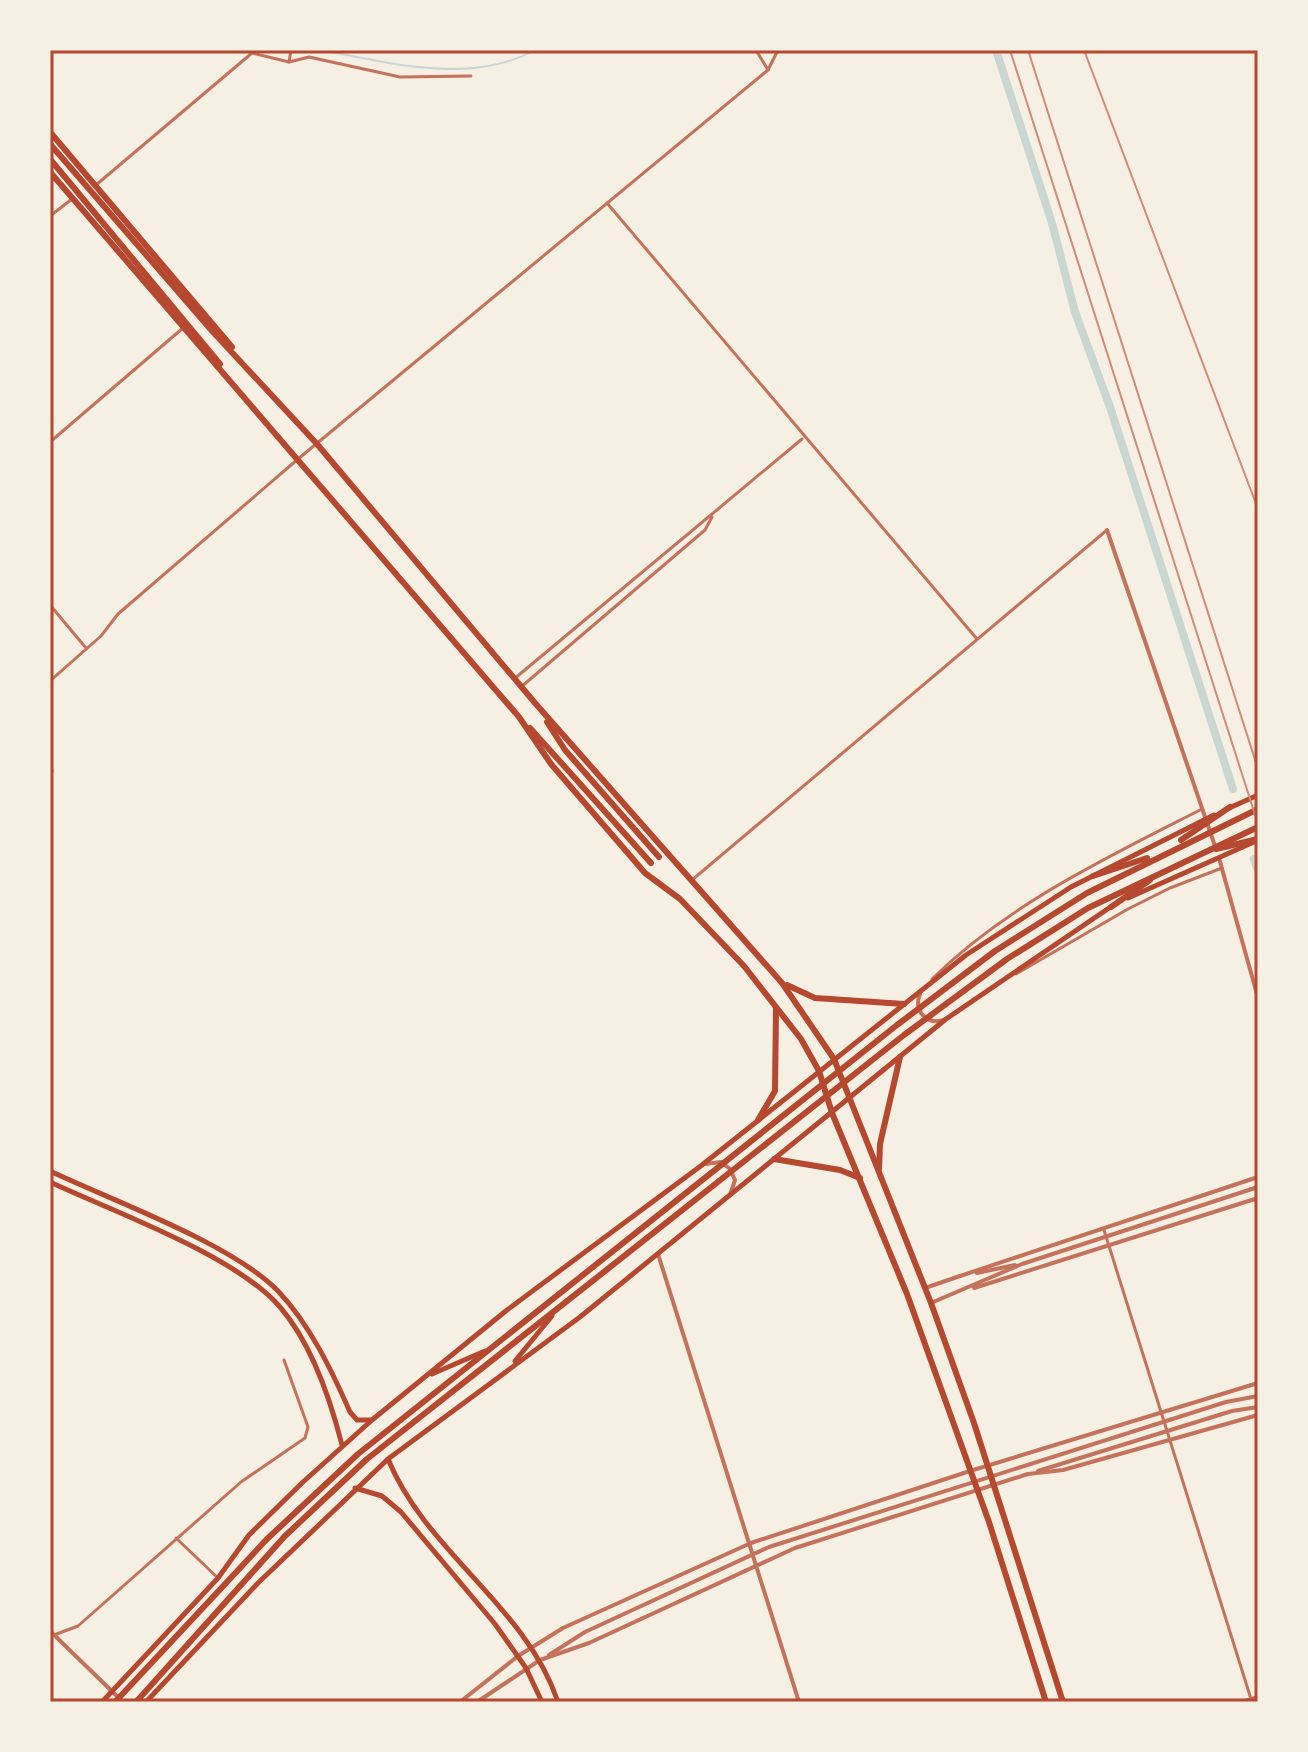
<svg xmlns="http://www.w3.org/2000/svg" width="1308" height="1752" font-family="Cabin,sans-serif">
  <rect width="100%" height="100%" fill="#f6efe4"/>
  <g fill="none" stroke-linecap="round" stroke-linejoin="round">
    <path stroke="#c9d6d2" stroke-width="2" d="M 320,50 C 387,62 471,86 535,50"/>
    <g stroke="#c9d6d2" stroke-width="8">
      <polyline points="996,50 1052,223 1075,312 1110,407 1233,789"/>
      <polyline points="1254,859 1258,871"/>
    </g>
    <g stroke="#c5725c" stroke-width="3">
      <polyline points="756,50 768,70"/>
      <polyline points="289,62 291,50"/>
      <polyline points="96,185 252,53 289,62 309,57 400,77 471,76"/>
      <polyline points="607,203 977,639"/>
      <polyline points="50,216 72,199"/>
      <polyline points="50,442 183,328"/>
      <polyline points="50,605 86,648"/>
      <polyline points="514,679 802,439"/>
      <polyline points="50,681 101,636 118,614 298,459 768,70 778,50"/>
      <polyline points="521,687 705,530 712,517"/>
      <polyline points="692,880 1107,530"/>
      <polyline points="1016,974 1128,909 1170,888 1222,868"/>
      <path d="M 932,979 C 1008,904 1108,857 1202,809"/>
      <polyline points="1104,1230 1251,1699"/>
      <polyline points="176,1538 218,1578"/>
      <polyline points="54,1635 78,1626 241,1482 305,1438 308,1427 284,1360"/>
    </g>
    <g stroke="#c5725c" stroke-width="4">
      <polyline points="1107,530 1216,849"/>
      <polyline points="1219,858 1258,998"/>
      <path d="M 920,994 C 913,1011 927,1025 944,1020"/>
      <polyline points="706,1164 721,1162 730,1169 735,1180 730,1195"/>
      <polyline points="658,1254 799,1702"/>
      <polyline points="977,1273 1015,1265"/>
      <polyline points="960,1276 1258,1177"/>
      <polyline points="925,1288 960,1276"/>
      <polyline points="974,1288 1258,1198"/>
      <polyline points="931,1303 1022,1264 1258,1187"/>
      <polyline points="1038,1471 1232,1411 1258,1407"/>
      <polyline points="50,1631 123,1702"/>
      <polyline points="549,1655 585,1632 769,1547 1226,1402 1258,1396"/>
      <polyline points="460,1702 518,1656 563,1628 751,1543 970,1471 1258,1383"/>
      <polyline points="477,1702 540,1660 589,1643 795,1548 1028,1474 1063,1470 1258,1415"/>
      <polyline points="1242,1702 1258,1697"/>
    </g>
    <g stroke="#b5482f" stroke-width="5">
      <polyline points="50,773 51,771"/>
      <polyline points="1227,809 1258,795"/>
      <polyline points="1128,898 1254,842"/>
      <path d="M 50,1171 C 113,1201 231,1243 278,1291 C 310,1325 331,1369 350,1412 L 357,1420 L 371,1420"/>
      <path d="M 50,1182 C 114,1212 235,1255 280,1307 C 312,1344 330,1398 342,1445"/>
      <polyline points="515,1361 552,1316"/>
      <polyline points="432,1374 485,1351"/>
      <path d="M 388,1459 C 426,1552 526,1606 558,1702"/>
      <polyline points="355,1488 382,1496 401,1512 495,1624 526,1668 542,1702"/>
      <polyline points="102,1702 218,1578 249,1535 303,1482 372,1420 507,1310 702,1165 966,955 1071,887 1214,815"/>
      <polyline points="146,1702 258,1583 388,1459 580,1317 946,1019 1112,906"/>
    </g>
    <g stroke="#b5482f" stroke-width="6">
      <polyline points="50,132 232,347"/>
      <polyline points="50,144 213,332 317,444 535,703 782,983 834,1059 931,1303 974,1423 1063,1702"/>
      <polyline points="50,159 220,364"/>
      <polyline points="50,172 519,717 551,764 645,873 680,899 744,966 801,1039 819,1071 832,1113 907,1294 989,1522 1046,1702"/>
      <polyline points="547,722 565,750 659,857"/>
      <polyline points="530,728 651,863"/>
      <polyline points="787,985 815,998 904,1004"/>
      <polyline points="758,1120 775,1091 776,1008"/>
      <polyline points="774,1159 840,1170 860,1178"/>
      <polyline points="879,1169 880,1144 900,1057"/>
    </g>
    <g stroke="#b5482f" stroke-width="6">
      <polyline points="1181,840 1230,807"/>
      <polyline points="1216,849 1258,839"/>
      <polyline points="1093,876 1147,858"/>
      <polyline points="1111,907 1150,880"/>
      <polyline points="115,1702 267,1539 358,1454 897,1025 995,951 1087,893 1258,809"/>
      <polyline points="136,1702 285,1536 367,1459 904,1035 1007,959 1088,908 1258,827"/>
    </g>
    <g stroke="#cf8b77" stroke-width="2">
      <polyline points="1010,50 1258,824"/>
      <polyline points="1028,50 1258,769"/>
      <polyline points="1084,50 1258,509"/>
    </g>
  </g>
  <rect width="1308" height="1752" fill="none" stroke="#f6efe4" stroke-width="104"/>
  <rect x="52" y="52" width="1204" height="1648" fill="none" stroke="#b5482f" stroke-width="3"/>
</svg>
